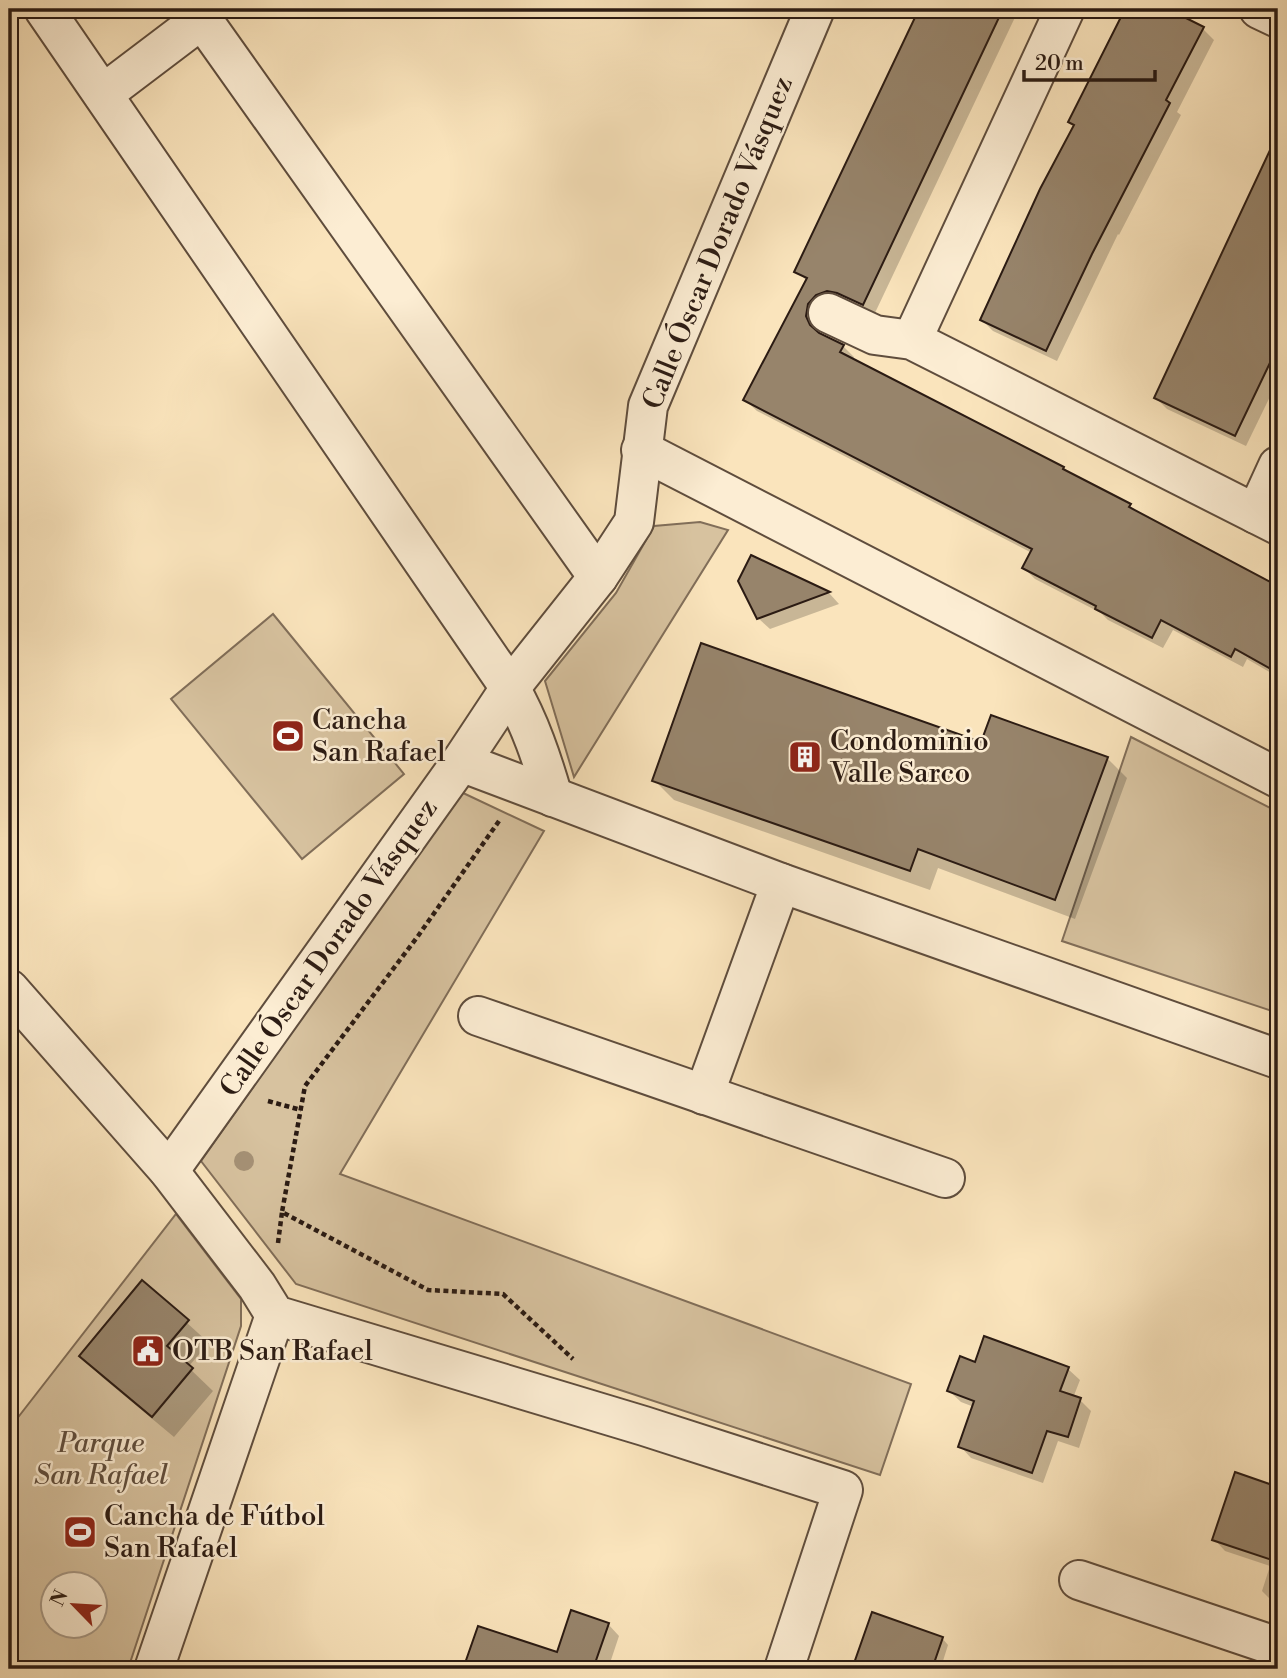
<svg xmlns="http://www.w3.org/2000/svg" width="1287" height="1678" font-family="'Libre Bodoni',serif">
  <rect width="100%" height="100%" fill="#fae4bc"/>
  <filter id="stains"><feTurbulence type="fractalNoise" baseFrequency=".00286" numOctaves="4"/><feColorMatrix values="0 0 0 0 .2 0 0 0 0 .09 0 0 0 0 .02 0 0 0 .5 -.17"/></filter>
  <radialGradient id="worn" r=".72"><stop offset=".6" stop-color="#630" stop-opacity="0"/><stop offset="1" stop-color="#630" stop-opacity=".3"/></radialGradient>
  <g fill="#d7c29f" stroke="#816e59" stroke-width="2" fill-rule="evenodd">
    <polygon points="700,522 728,530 574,777 545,681 616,593 654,526"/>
    <polygon points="273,614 404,774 302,859 171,699"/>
    <polygon points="1131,737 1278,812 1278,1013 1062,941"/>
    <polygon points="461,792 544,831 340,1174 911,1384 880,1475 296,1284 201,1161"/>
    <path d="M 176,1214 L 241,1299 L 241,1326 L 128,1669 L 9,1669 L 9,1429 ZM 52,1584 L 94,1584 L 94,1626 L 52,1626 Z"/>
  </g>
  <g fill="#0003">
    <polygon points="921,9 1019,9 874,315 819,316 817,328 819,335 843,346 854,357 853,360 1063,468 1068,474 1130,506 1136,512 1278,590 1278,677 1247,659 1243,667 1173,630 1163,648 1108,620 1101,613 1035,579 1024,568 1032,553 757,411 745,400 807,281 797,271"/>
    <polygon points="1127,9 1164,9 1203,29 1214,40 1177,112 1181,115 1119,235 1118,234 1057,361 993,331 982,320 1075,127 1070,122"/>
    <polygon points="1278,137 1278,380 1246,446 1167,409 1156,398"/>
    <polygon points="752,557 829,593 839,604 770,629 758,618"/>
    <polygon points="982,744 1107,758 1127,778 1075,919 938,868 930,890 674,800 654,780"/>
    <polygon points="142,1282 209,1343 188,1367 213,1391 174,1437 102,1377 81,1356"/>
    <polygon points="976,1364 1068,1369 1080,1380 1073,1398 1080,1400 1091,1411 1079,1448 1058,1441 1043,1483 971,1458 960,1446 974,1407 961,1402 949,1391"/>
    <polygon points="1236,1474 1278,1488 1278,1604 1273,1602 1262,1591 1270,1566 1225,1551 1214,1539"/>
    <polygon points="873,1615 942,1638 948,1645 943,1661 965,1669 854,1669"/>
    <polygon points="608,1624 619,1636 608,1669 470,1669 466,1666 558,1654"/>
  </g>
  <g fill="#97846b" stroke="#2b1b13" stroke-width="2">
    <polygon points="919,9 1003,9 863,305 837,293 827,291 816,295 808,304 806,316 810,325 819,333 844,345 840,352 1064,467 1063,469 1131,504 1129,507 1278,586 1278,673 1235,649 1231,657 1161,620 1152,638 1095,609 1096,606 1022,568 1032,549 743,400 807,278 794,272"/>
    <polygon points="1125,9 1168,9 1204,27 1166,100 1170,103 1092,254 1046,351 980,320 1040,189 1074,125 1068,122"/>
    <polygon points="1278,133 1278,346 1235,436 1154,398"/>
    <polygon points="751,555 830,592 757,619 738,581"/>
    <polygon points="701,643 981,742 991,715 1108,757 1055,900 918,849 910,871 652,781"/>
    <polygon points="142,1280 189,1320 167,1346 193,1368 152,1417 79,1356"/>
    <polygon points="984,1336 1069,1367 1060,1391 1081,1398 1068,1437 1047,1431 1032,1473 958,1447 974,1401 947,1391 960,1356 975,1362"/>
    <polygon points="1235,1472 1278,1487 1278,1562 1212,1540"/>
    <polygon points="571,1610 609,1623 593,1669 463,1669 478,1626 557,1652"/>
    <polygon points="872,1612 943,1637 932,1669 852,1669"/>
  </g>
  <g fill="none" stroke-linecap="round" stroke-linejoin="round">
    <defs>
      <g id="minor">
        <path d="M 44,9 L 510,688 C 530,723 542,759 553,797"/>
        <polyline points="1259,9 1278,18"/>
        <polyline points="103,94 202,19 598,577"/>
        <polyline points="828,313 875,335 912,340 1278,525"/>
        <polyline points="912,340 1065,9"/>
        <polyline points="641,450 1278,778"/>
        <polyline points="1256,514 1278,466"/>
        <polyline points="461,762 781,883 1278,1059"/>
        <polyline points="9,989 169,1171 257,1286 275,1315 644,1426 843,1490 784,1669"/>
        <polyline points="478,1016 945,1178"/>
        <polyline points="704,1095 781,883"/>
        <polyline points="169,1171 461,762 510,688 598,577 634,522 648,406 815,9"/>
        <polyline points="1079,1580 1278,1647"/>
        <polyline points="154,1669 275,1315"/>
      </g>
    </defs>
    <use href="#minor" stroke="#5f4d3d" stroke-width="42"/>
    <g stroke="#2b1b13" stroke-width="4.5" stroke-dasharray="5 3.5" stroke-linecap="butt">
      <polyline points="499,821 418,936 305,1086 282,1212 428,1290 503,1294 573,1359"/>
      <polyline points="268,1101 301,1110"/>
      <polyline points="278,1243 282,1212"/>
    </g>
    <use href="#minor" stroke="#fcedd3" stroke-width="38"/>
  </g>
  <circle fill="#a59176" cx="244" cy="1161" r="10"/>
  <defs>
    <symbol id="stadium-square" viewBox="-11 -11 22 22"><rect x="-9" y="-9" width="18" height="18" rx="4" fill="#8f2418" stroke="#fcedd3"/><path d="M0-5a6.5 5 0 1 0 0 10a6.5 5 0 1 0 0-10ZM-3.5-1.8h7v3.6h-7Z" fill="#fff"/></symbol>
    <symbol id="building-square" viewBox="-11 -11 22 22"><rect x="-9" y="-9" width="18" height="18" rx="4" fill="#8f2418" stroke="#fcedd3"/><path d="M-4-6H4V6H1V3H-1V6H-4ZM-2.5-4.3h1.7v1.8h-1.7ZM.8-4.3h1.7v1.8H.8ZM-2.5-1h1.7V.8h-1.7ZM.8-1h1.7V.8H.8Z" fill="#fff"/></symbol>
    <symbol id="civic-square" viewBox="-11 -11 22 22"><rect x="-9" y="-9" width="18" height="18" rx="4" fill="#8f2418" stroke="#fcedd3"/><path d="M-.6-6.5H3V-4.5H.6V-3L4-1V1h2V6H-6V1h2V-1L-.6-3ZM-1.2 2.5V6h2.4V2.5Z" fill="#fff"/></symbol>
  </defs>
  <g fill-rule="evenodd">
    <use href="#stadium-square" x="269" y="717" width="38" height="38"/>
    <use href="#building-square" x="786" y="738" width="38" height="38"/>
    <use href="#civic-square" x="129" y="1332" width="38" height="38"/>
    <use href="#stadium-square" x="61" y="1513" width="38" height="38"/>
  </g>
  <g text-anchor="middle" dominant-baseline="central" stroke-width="5" stroke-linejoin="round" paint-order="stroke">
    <g font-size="28" fill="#2b1b13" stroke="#fcedd3">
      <text transform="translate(718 243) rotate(-68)">Calle Óscar Dorado Vásquez</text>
      <text transform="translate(329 948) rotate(-55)">Calle Óscar Dorado Vásquez</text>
    </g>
    <g font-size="28" fill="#2b1b13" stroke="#fcedd3" text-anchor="start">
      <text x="312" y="720">Cancha<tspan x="312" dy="32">San Rafael</tspan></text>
      <text x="830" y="741">Condominio<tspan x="830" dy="32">Valle Sarco</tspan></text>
      <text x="172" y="1351">OTB San Rafael</text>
      <text x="104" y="1516">Cancha de Fútbol<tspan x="104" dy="32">San Rafael</tspan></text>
    </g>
    <g font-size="28" font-style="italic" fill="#5f4d3d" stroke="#fcedd3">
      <text x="101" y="1443">Parque<tspan x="101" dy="32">San Rafael</tspan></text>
    </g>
  </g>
  <rect width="1287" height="1678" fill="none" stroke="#fae4bc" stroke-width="35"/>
  <rect x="10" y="10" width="1266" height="1657" fill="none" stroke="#2b1b13" stroke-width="3.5"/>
  <rect x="18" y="18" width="1252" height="1643" fill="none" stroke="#2b1b13" stroke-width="2"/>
  <g transform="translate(74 1605) rotate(295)"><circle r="33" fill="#fcedd3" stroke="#a89986" stroke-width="2"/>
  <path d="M0-5L12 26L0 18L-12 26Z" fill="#8f2418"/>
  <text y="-10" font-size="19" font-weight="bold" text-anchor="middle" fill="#2b1b13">N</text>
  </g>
  <path d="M1024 70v10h131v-10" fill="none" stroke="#2b1b13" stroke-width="3.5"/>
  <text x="1035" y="70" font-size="21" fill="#2b1b13" stroke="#fcedd3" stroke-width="5" paint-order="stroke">20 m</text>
  <rect width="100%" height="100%" filter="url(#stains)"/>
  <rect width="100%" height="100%" fill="url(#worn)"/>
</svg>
